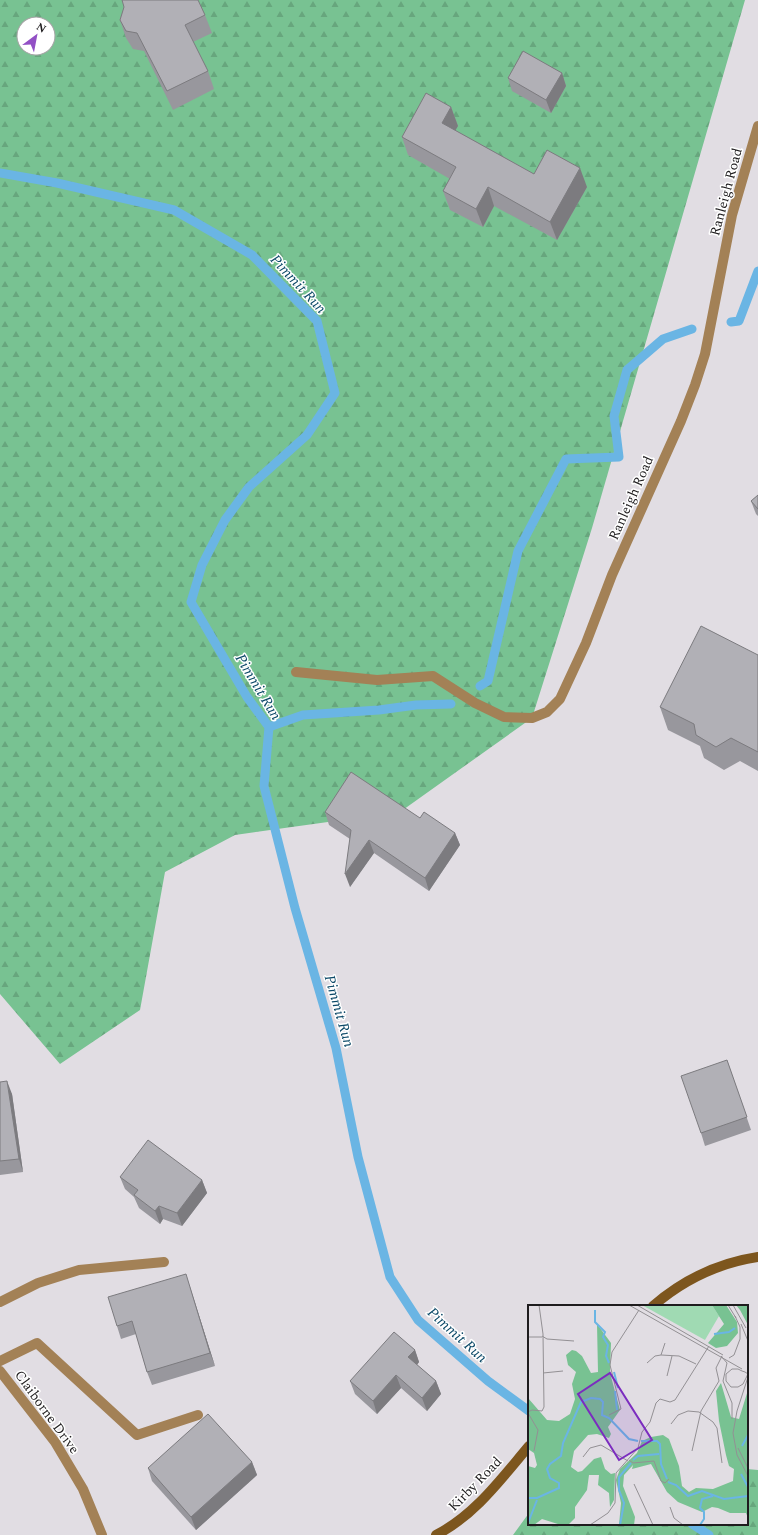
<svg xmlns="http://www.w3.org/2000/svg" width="758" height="1535" font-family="Spectral,serif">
  <defs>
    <pattern id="forest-firs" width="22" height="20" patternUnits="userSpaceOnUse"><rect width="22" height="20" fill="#78c292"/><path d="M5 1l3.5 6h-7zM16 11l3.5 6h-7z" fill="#67a67d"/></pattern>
  </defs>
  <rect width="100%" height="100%" fill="#e1dde3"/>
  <g fill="url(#forest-firs)" fill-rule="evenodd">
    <path d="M 0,0 L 745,0 L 592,528 L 532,718 L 400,812 L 235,835 L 165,872 L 140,1010 L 60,1064 L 0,994 ZM 24,24 L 48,24 L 48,48 L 24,48 Z"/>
    <polygon points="747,1469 758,1470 758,1535 513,1535 529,1513 529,1524 747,1524"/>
  </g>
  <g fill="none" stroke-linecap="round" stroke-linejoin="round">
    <g stroke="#6ab5e4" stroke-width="9">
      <polyline points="0,173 57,183 174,210 252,255 317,321 335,393 307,435 249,487 225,520 202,565 191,602 247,697 269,727 264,786 295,908 336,1048 358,1157 390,1277 418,1320 488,1381 529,1411"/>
      <polyline points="731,322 739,321 758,271"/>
      <polyline points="480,686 488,681 518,551 566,459 619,457 614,416 627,370 663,339 692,329"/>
      <polyline points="269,727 303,715 379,710 416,705 451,704"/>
      <polyline points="692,1524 709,1535"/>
    </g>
    <g stroke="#a38156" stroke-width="10">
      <polyline points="0,1302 38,1283 79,1270 164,1262"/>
      <polyline points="0,1361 37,1343 137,1435 198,1415"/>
    </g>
    <g stroke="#a38156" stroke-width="10">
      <polyline points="296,672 377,680 433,676 475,703 504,717 532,718 547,712 560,699 586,643 612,575 681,421 695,385 705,354 732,215 758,126"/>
      <polyline points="0,1371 55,1442 83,1489 102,1535"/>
    </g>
    <g stroke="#7d561e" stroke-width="10">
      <path d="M 653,1306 C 683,1280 718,1263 758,1257"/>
      <path d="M 436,1535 C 475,1515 501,1479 529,1446"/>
    </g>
  </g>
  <g fill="#98979d">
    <polygon points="124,7 205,15 212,33 193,42 208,71 214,89 173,110 144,51 133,49 126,38 120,20"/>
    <polygon points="562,73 566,86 551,113 512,91 508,78"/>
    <polygon points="451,107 458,126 455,130 534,174 587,187 557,240 494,206 483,227 450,210 443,191 450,179 408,155 402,137"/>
    <polygon points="758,495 758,516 756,514 751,501"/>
    <polygon points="758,655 758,771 740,761 724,770 704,758 700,746 668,730 660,707"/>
    <polygon points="325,812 420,818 455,833 460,845 429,891 374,853 350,887 350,839 329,825"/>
    <polygon points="727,1060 751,1130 705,1146 701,1133"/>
    <polygon points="0,1082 12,1094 23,1172 0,1175"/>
    <polygon points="120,1177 202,1180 207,1193 182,1226 163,1219 160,1224 139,1208 134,1197 125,1189"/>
    <polygon points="190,1287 215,1366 152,1385 147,1372 136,1334 121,1339 117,1326"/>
    <polygon points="415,1350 419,1362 417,1365 436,1381 441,1394 427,1411 401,1388 377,1414 355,1394 350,1381"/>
    <polygon points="252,1462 257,1475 196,1530 152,1481 148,1468"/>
  </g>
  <g fill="#7c7b7f">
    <polygon points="562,73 566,86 551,113 546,100"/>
    <polygon points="451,107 458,126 449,141 442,123"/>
    <polygon points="580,168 587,187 557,240 550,222"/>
    <polygon points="488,187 494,206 483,227 476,209"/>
    <polygon points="455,833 460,845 429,891 425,878"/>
    <polygon points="369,840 374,853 350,887 345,874"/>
    <polygon points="7,1081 12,1094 23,1172 19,1159"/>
    <polygon points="202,1180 207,1193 182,1226 177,1213"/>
    <polygon points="159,1206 163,1219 160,1224 155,1211"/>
    <polygon points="186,1274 190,1287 215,1366 210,1353"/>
    <polygon points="415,1350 419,1362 413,1370 408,1357"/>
    <polygon points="396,1375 401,1388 377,1414 373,1401"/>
    <polygon points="436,1381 441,1394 427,1411 422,1398"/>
    <polygon points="252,1462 257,1475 196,1530 191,1517"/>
  </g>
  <g fill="#b1b0b6" stroke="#7c7b7f">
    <polygon points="122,0 198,0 205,15 185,25 208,71 167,91 137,33 126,31 120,20 124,7"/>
    <polygon points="523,51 562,73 546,100 508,78"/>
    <polygon points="426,93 451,107 442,123 534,174 547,150 580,168 550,222 488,187 476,209 443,191 456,167 402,137"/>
    <polygon points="758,495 758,509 751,501"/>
    <polygon points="701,626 758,655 758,752 731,738 716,747 696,735 694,724 660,707"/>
    <polygon points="351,772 420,818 424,812 455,833 425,878 369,840 345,874 351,830 325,812"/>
    <polygon points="727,1060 747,1117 701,1133 681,1076"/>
    <polygon points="7,1081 19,1159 0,1161 0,1082"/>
    <polygon points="148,1140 202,1180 177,1213 159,1206 155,1211 134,1195 138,1190 120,1177"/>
    <polygon points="186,1274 210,1353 147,1372 132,1321 117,1326 108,1297"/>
    <polygon points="394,1332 415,1350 408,1357 436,1381 422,1398 396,1375 373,1401 350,1381"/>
    <polygon points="208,1414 252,1462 191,1517 148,1468"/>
  </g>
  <g text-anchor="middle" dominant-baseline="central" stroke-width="3" stroke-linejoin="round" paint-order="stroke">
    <g font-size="14" fill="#1e1c1e" stroke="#fff">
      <text transform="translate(726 192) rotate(-75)">Ranleigh Road</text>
      <text transform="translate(631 498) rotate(-66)">Ranleigh Road</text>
      <text transform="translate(47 1412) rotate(54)">Claiborne Drive</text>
      <text transform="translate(475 1484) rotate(-46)">Kirby Road</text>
    </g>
    <g font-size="15" font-style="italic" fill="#0c4968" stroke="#fff">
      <text transform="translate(298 284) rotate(47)">Pimmit Run</text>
      <text transform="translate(258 687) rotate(59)">Pimmit Run</text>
      <text transform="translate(339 1011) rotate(74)">Pimmit Run</text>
      <text transform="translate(457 1335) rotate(42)">Pimmit Run</text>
    </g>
  </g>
  <g transform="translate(528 1305)">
    <rect width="220" height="220" fill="#e1dde3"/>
    <path d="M 114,0 L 184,0 L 191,11 L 177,35 Z" fill="#a0dab3"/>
    <path d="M 184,0 L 198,0 L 209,17 L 210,28 L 199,41 L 188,43 L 180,38 L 196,19 ZM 208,0 L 220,0 L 220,20 L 212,5 ZM 69,19 L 83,38 L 82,68 L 92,105 L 80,122 L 83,129 L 81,133 L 69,129 L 60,130 L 46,146 L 43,162 L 50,167 L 54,166 L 66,154 L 73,152 L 77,164 L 83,169 L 87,168 L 86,195 L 82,202 L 81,188 L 70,180 L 71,170 L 61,170 L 59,185 L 47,202 L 47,213 L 41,219 L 33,220 L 14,214 L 6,220 L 0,220 L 0,161 L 7,163 L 9,160 L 6,148 L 0,144 L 0,93 L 19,115 L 31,116 L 42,109 L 47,94 L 44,79 L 48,67 L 40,60 L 38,50 L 44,45 L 48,46 L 54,51 L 63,68 L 70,67 ZM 193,78 L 203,112 L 211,114 L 220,85 L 220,213 L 218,208 L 202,208 L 190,203 L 184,202 L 174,207 L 150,197 L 139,187 L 123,159 L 104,164 L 105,160 L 96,170 L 95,181 L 107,212 L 106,220 L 91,220 L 93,198 L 88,175 L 92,164 L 109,148 L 114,136 L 123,132 L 135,130 L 141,134 L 151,161 L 154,181 L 161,187 L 168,183 L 185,184 L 205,176 L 206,164 L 201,161 L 198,150 L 191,116 L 188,86 Z" fill="#78c292"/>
    <path fill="none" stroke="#6ab5e4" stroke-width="2" d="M 67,5 L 67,17 L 77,27 L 75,32 L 80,40 L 78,51 L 81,58M 186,29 L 201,27 L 207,23M 86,67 L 90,83M 87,86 L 89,105M 113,136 L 129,136 L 132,139 L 133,159 L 139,174M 214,141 L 220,130M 105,155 L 110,151 L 131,149M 213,169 L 220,182M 140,177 L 148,180 L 160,191 L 174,186 L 196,194 L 220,191M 0,193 L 9,193 L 31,183 L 31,178 L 22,173 L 19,164 L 22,159 L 33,151 L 35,138 L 53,97 L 63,93 L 72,94 L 75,97 L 74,110 L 81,113 L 101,134 L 110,136M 0,218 L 9,195M 92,220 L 96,198 L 91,185 L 91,172 L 103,158M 172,220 L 176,214 L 176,207 L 172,203 L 174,194 L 185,191"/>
    <path fill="none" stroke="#939094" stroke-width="1" d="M 101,0 L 214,64M 109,0 L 195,50M 200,0 L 208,13M 205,0 L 218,23M 213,19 L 220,36M 14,31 L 19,34 L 46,36M 0,32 L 14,32M 133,50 L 137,38M 193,51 L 199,58 L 195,76 L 204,98 L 204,114M 201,53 L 206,50 L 212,34 L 212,22 L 207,11M 119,58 L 127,51 L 133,50 L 151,51 L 168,59M 15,68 L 35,66M 220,68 L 219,71 L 215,79 L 210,82 L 203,82 L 198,76 L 198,69 L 204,64 L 210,64 L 214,66 L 217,67 L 220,69M 139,71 L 144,51M 220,72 L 209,106 L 205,128 L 209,150 L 220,171M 0,107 L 4,105 L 14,106 L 16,102 L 15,29 L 11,0M 0,108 L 10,125 L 6,146M 81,110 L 93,104 L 82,60 L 84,47 L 111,5M 143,119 L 150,110 L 160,106 L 171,107 L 185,117 L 189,123 L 194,158M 210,143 L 220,163M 164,146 L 173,106 L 191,76 L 188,63 L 194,51M 55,152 L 62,143 L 73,140 L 100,156M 101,155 L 105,158 L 126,156 L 133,176 L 137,178 L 141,174M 106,179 L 125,220M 142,202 L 146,213 L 155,220M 62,220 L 80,208 L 87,198 L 88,168 L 110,143 L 114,127 L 122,117 L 128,98 L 132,94 L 142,97 L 147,95 L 181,41"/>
    <path fill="#7b2cbf" fill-opacity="0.15" stroke="#7b2cbf" stroke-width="2" d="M 82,68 L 124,135 L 91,155 L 50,89 Z"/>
    <rect width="220" height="220" fill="none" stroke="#1e1c1e" stroke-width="2"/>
  </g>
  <g transform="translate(36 36) rotate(32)"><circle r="19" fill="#ffffff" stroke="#a5a4a5"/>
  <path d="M0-3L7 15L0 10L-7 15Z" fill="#9250c5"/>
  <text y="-6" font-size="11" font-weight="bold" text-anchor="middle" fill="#1e1c1e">N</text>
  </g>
</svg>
